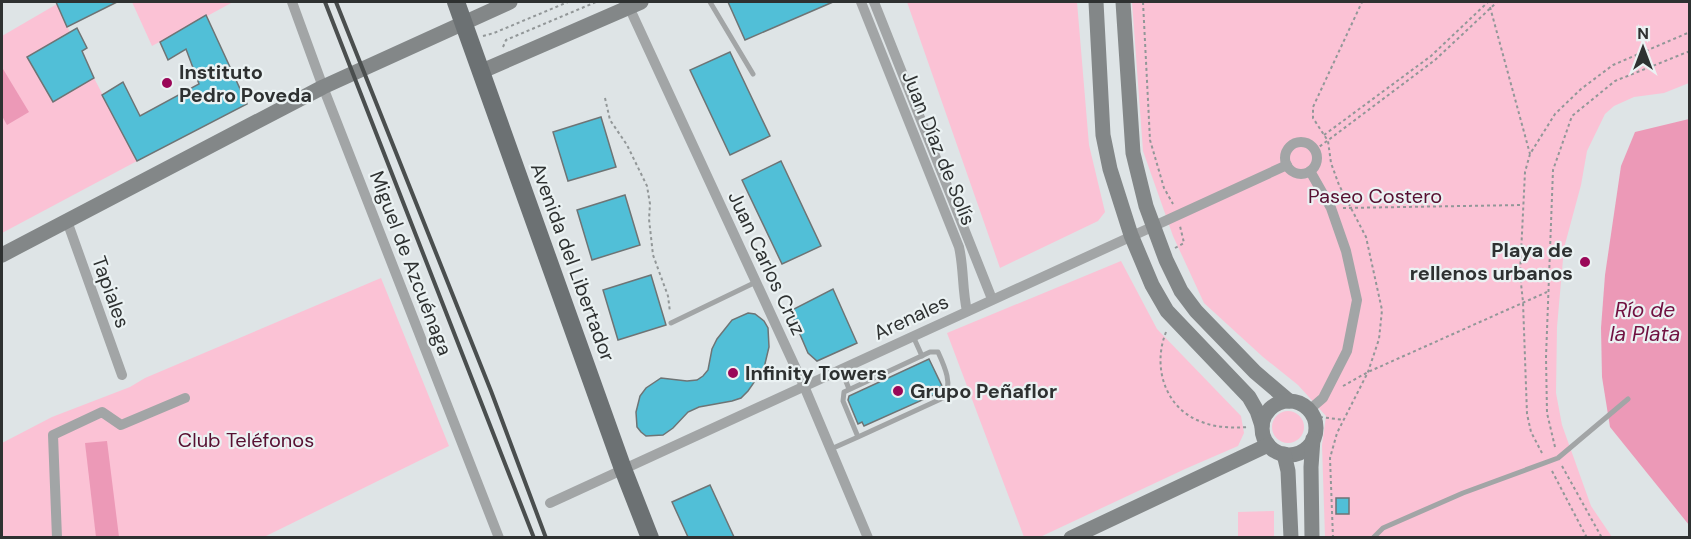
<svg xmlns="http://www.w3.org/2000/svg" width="1691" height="539" font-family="'DM Sans',sans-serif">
  <rect width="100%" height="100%" fill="#dee4e6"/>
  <g fill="#fbc2d5">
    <polygon points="132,2 233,2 152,46"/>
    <polygon points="907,2 1077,2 1089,145 1105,212 1098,221 1000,268"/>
    <polygon points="1132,2 1689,2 1689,83 1664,93 1634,97 1614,106 1605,114 1587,151 1581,185 1564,248 1557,327 1556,393 1562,425 1591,506 1612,537 1325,537 1322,445 1326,416 1298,385 1263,357 1204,303 1173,236 1143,151"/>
    <polygon points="57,4 70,32 27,57 53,102 94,78 137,161 2,233 2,36"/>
    <polygon points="1121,261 1157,329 1241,416 1244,433 1238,446 1185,469 1040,537 1024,537 947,333"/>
    <polygon points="381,278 449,446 264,537 2,538 2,443 52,417 130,387 145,378"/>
    <circle cx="1288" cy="427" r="16"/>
    <polygon points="1274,511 1274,537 1238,537 1238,512"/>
  </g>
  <g fill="#ec99b7">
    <polygon points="3,69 29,112 7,125 2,116 2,70"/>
    <polygon points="1689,119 1689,525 1610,427 1602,377 1601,328 1605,275 1621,166 1635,132"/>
    <polygon points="107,441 119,537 96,537 85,443"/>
  </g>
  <g fill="#51bfd7" stroke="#6e7475" stroke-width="1.5">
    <polygon points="56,2 117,2 67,27"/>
    <polygon points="728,2 833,2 745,40"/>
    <polygon points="206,15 247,104 137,161 102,95 123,82 140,116 199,84 186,49 168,60 160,42"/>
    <polygon points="77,28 87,48 82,51 94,78 53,102 27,57"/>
    <polygon points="730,52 770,136 730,155 690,70"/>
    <polygon points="601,117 616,167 568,181 553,132"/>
    <polygon points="781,161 821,246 782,264 742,180"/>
    <polygon points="625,195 640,245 592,260 577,210"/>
    <polygon points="651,275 666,325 618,340 603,290"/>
    <polygon points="833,289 857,343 817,361 808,353 790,311"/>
    <polygon points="748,313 755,314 764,321 768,328 769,347 764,368 748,391 741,398 732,401 699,407 688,412 673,428 663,435 646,436 641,432 637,427 636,412 640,396 646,388 661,378 687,381 697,380 703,376 708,370 712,349 717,339 732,320"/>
    <polygon points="929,359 942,386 936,389 938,393 864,426 862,422 858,424 848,400 849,396"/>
    <polygon points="710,485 734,537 688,537 672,502"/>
    <rect x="1336" y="498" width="13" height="16"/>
  </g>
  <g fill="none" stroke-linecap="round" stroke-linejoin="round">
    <g stroke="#929798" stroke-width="2" stroke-dasharray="3 3" stroke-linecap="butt">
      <polyline points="1143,2 1150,140 1164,188 1173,204"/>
      <polyline points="1490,7 1530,154"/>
      <polyline points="483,36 494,33 568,2"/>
      <polyline points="503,47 506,40 596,2"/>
      <polyline points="605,98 610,120 627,145 647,186 650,204 649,219 653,255 668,296 670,312"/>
      <polyline points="1324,135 1431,56 1488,2"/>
      <polyline points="1315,150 1435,60 1497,2"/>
      <polyline points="1343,208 1523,205"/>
      <polyline points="1175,248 1184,243 1180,226"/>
      <path d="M 1166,332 C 1152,367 1165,409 1202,422 C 1217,428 1233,428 1249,427"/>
      <polyline points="1343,386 1368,372 1547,292"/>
      <polyline points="1320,417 1344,420"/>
      <polyline points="1555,447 1547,413 1546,357 1553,170 1572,116 1615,81 1690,51"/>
      <polyline points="1542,453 1531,432 1527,414 1523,302 1520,274 1525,172 1530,154 1555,114 1581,89 1613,65 1690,32"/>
      <polyline points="1562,466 1602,538"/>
      <polyline points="1552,471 1587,538"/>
      <polyline points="1333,538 1330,458 1337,433 1368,372 1379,339 1382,310 1366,237 1339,185 1331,163 1328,141 1313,118 1313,107 1362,2"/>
    </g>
    <g stroke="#a2a5a6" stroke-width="5">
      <polyline points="710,2 753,74"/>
      <polyline points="671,323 756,282"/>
      <polyline points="913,336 922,356"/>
      <polyline points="841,369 849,389"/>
      <path d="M 831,449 L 858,437 L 943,398 C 954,386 944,365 938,352 L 930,352 L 844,392 L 843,401 L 858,437"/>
      <polyline points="1373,538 1383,528 1463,493 1558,458 1628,399"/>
    </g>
    <g stroke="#a2a5a6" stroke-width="10">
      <polyline points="292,2 323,87 499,538"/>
      <polyline points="629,2 629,7 804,386 868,538"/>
      <path d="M 861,2 L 959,247 C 964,269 962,289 967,311"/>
      <polyline points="874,2 992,299"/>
      <circle cx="1301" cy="158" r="16"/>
      <polyline points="67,221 122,375"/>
      <polyline points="1309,410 1323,398 1347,351 1357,300 1346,251 1331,208 1310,171"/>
      <polyline points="550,503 1287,165"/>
      <polyline points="57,538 53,435 102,412 121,425 185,398"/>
    </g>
    <g stroke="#838788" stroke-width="15">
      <polyline points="1096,2 1103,135 1110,169 1131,235 1152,285 1167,311 1249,397 1257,411 1262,426"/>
      <polyline points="1123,2 1133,153 1146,206 1166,260 1181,291 1196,311 1255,372 1289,401"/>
      <polyline points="480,72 641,2"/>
      <polyline points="2,255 323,87 510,2"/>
      <circle cx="1289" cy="428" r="27"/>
      <polyline points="1284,454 1288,471 1291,538"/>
      <polyline points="1071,538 1268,445"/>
      <polyline points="1312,538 1311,467 1313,439"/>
    </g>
    <polyline stroke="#6c7173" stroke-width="18" points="456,2 623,469 650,538"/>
    <g stroke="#4a4e4e" stroke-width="4">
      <polyline points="325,2 534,538"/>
      <polyline points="336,2 491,391 546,538"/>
    </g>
  </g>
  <g fill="#9a0758" stroke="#ebf2f3" stroke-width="2">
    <circle cx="167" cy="83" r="6"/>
    <circle cx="1585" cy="262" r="6"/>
    <circle cx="733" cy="373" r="6"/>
    <circle cx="898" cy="391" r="6"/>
  </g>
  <g text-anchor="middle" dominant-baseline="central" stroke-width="4.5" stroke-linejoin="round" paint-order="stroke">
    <g font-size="20" font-weight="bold" fill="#2e3131" stroke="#ebf2f3" text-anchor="start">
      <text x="179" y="72">Instituto<tspan x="179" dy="23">Pedro Poveda</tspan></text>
      <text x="1573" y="250" text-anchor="end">Playa de<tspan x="1573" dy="23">rellenos urbanos</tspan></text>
      <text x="745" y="373">Infinity Towers</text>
      <text x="910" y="391">Grupo Peñaflor</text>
    </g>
    <g font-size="20" fill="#2e3131" stroke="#ebf2f3">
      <text transform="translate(939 148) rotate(68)">Juan Díaz de Solís</text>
      <text transform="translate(573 262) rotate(70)">Avenida del Libertador</text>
      <text transform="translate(411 263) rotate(69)">Miguel de Azcuénaga</text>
      <text transform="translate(767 263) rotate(65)">Juan Carlos Cruz</text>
      <text transform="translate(111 292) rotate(70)">Tapiales</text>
      <text transform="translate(911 317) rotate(-25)">Arenales</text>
    </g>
    <g font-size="20" fill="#571032" stroke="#ebf2f3">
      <text x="1375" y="196">Paseo Costero</text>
      <text x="246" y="440">Club Teléfonos</text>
    </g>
    <g font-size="21" font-style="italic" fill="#701040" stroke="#ebf2f3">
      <text x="1645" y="310">Río de<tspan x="1645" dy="24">la Plata</tspan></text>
    </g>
  </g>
  <rect width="1691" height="539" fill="none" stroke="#2e3131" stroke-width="6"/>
  <g transform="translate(1643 48)" stroke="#ebf2f3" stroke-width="4.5" paint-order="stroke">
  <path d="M0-4.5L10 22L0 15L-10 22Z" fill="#2e3131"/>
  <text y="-9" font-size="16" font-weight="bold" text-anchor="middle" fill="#2e3131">N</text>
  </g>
</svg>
